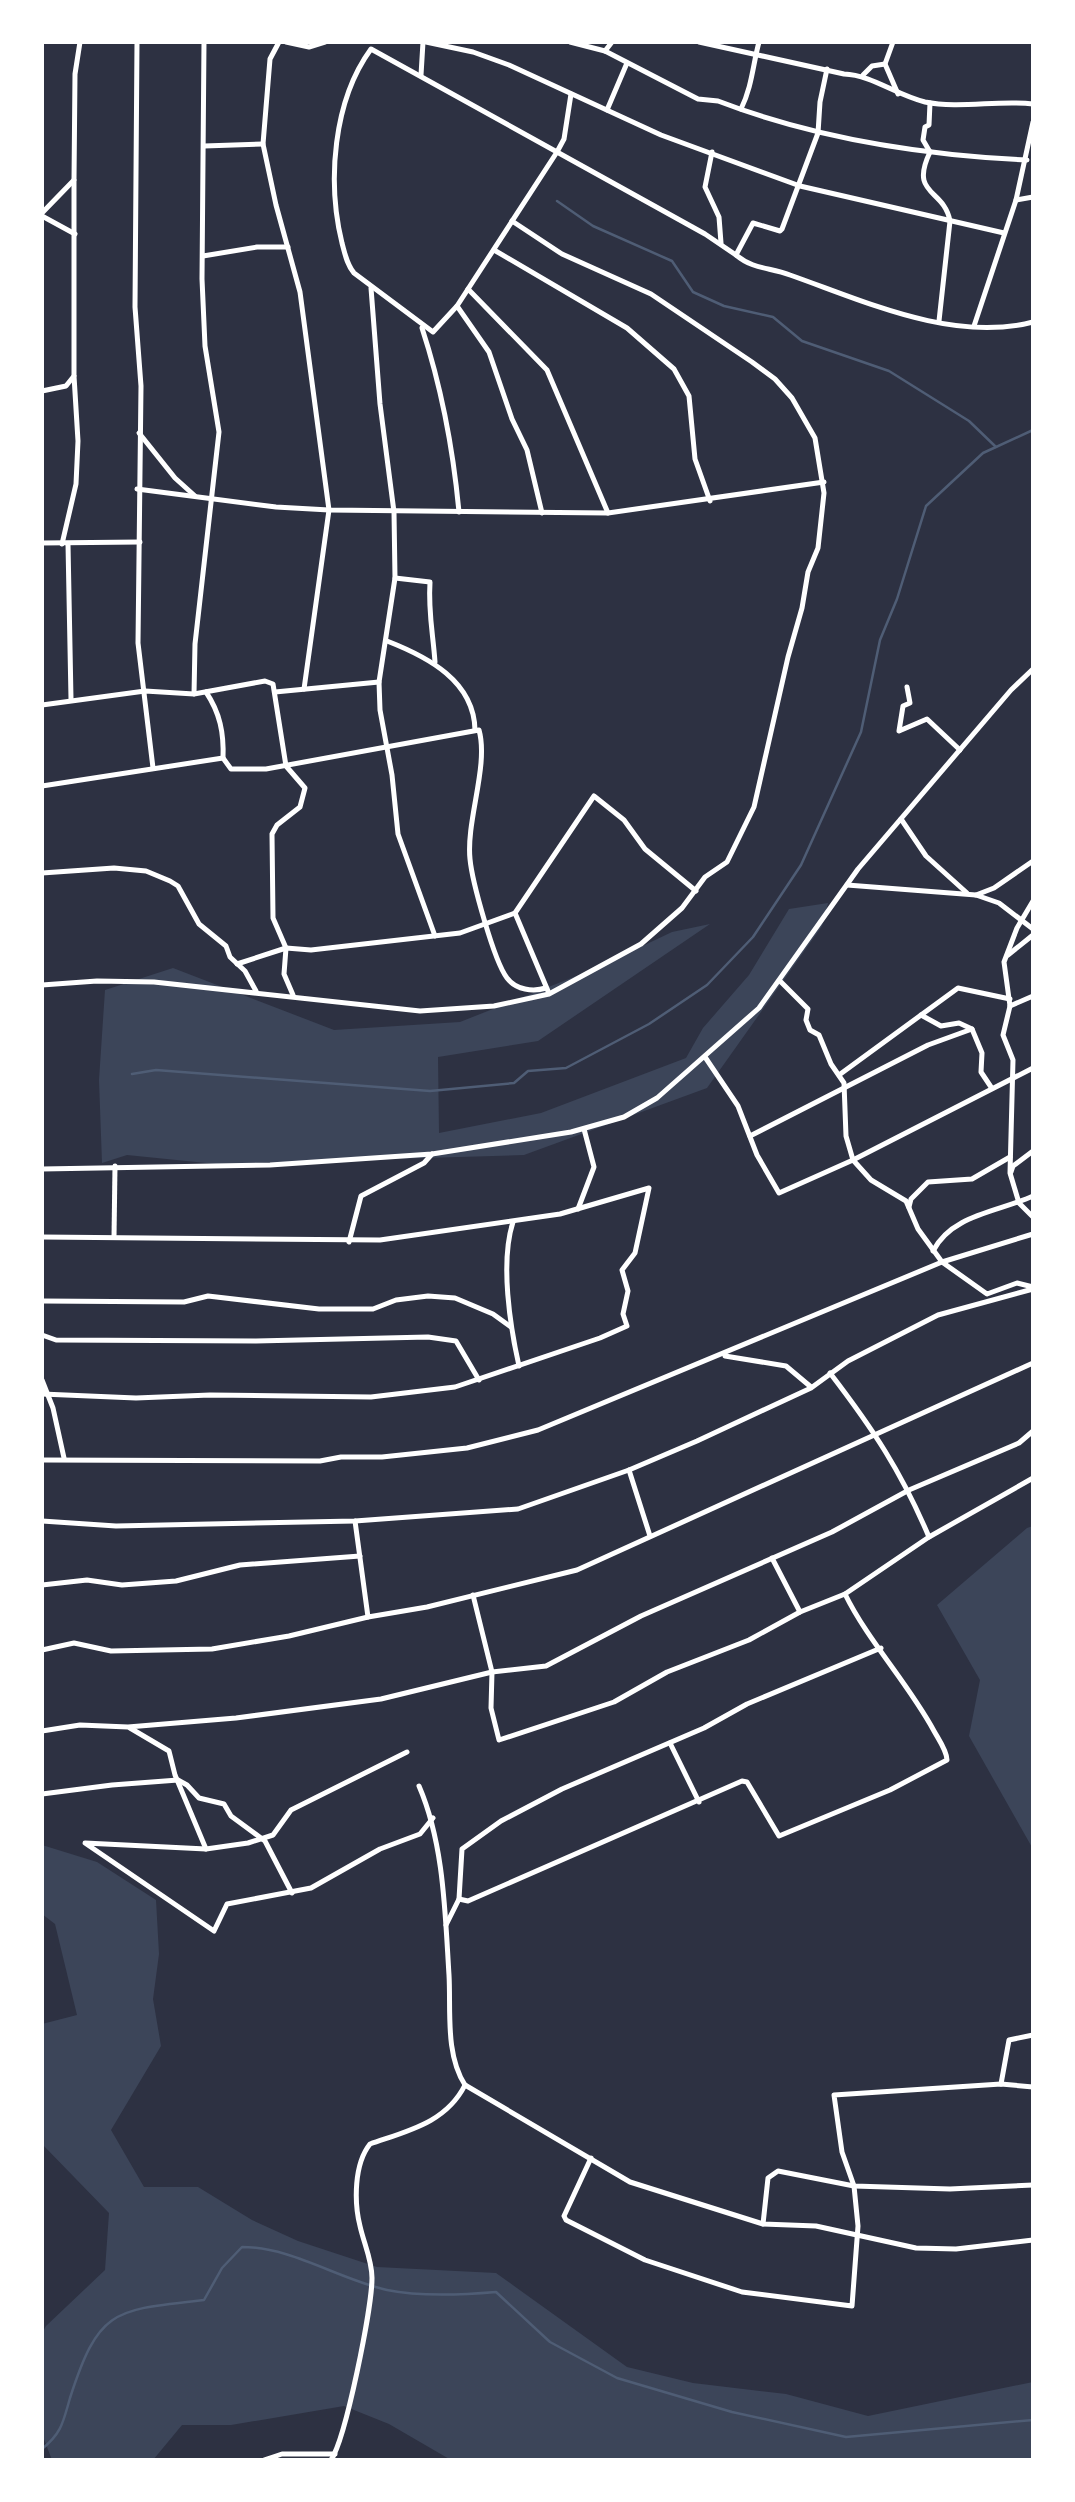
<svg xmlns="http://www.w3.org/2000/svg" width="1075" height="2502" font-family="'Golos Text',sans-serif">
  <rect width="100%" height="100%" fill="#2d3142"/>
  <g fill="#3c4559">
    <polygon points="828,903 822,926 707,1088 524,1155 216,1164 127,1155 102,1163 99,1080 105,990 173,968 334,1030 460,1022 594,969 672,932 710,924 538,1041 438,1057 439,1133 541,1113 686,1058 703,1028 749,975 789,909"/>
    <polygon points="1033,1526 1033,1849 969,1736 980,1680 937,1605 1027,1528"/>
    <polygon points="42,1845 97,1862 156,1900 159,1954 153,1999 161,2046 111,2130 144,2187 198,2187 252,2220 298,2241 377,2267 496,2273 627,2367 693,2383 786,2394 868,2416 1033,2382 1033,2460 451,2460 389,2424 344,2406 231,2425 182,2425 153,2460 52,2460 42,2434 42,2333 46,2326 105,2270 109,2213 42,2144 42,2024 77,2015 55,1924 42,1914"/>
  </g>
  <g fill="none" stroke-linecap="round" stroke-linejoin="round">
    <g stroke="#4f5d75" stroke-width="2.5">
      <polyline points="557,201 593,226 672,261 693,292 724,306 773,317 802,341 889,371 969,421 996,447"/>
      <polyline points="132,1074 156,1070 430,1091 514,1083 528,1071 566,1068 649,1024 707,985 753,937 801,865 861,732 880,640 897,599 926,506 983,453 1033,430"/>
      <path d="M 42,2449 C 62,2433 63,2422 70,2398 C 99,2308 114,2310 204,2300 L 222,2268 L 242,2247 C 292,2247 338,2279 387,2290 C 421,2297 461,2295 496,2292 L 550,2342 L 617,2378 L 732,2412 L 846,2437 L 1033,2420"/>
    </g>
    <g stroke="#fff" stroke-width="5">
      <polyline points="137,42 135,307 141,386 138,643 153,768"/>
      <polyline points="279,42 270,59 263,144 276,205 300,292 329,510 304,689"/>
      <polyline points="286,42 309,47 325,42"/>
      <polyline points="426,42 473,52 509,65 661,135 800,186 1004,233"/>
      <path d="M 570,42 L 605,51 L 698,99 L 718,101 C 817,139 921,155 1027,160"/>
      <path d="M 699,42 L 844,74 C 872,75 896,95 925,102 C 959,109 998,100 1033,104"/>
      <polyline points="893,42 885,64 898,94"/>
      <path d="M 371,49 L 557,152 L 457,306 L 433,332 L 354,273 C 347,265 345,254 342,243 C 327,182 333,101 371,49 Z"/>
      <polyline points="605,51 612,42"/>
      <polyline points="421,75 423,42"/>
      <polyline points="863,75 872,66 885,64"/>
      <polyline points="571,94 564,139 557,152 705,234 736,255 753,223 780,231 782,229 818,133 820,102 827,69"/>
      <polyline points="930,103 929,125 925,127 923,140 930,152"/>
      <path d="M 741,109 C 752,87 753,64 759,42"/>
      <polyline points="607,110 627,63"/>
      <polyline points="204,146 263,144"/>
      <polyline points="712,152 705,187 719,217 721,243"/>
      <path d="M 930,152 C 909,196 944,188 950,221 L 939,321"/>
      <polyline points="1016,200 1033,197"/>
      <polyline points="42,213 74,180"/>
      <polyline points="42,216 75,234"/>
      <polyline points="494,250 627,328 674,369 689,396 695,459 710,501"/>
      <path d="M 736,255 C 754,270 770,267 790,275 C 864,301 953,343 1033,322"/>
      <polyline points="203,256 257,247 288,247"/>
      <polyline points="371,288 380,404 394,512 395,578 379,682 380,710 392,775 398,834 435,936"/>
      <polyline points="468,289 547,370 608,513"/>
      <polyline points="457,306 489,352 512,419 527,450 542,513"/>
      <polyline points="974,326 1016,200 1033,122"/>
      <path d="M 422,328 C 442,389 453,448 459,512"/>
      <polyline points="42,391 66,386 74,376"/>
      <polyline points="139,433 175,478 195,496"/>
      <polyline points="137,489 276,507 329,510 608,513 824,482"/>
      <polyline points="42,543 140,542"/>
      <polyline points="62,544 76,484 78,441 74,376 74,180 75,74 80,42"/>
      <polyline points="68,544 71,699"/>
      <path d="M 395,578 L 430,582 C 428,612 433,633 435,662"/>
      <path d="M 387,641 C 428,657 474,681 475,730"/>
      <polyline points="907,687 910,703 903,706 899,731 927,719 960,750"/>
      <path d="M 206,692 C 220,713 224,733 223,758"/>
      <polyline points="275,692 379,682"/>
      <polyline points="194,694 195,644 219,432 205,346 202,279 204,42"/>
      <polyline points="42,705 145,691 194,694 265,681 273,684 286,766 305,788 300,807 277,825 272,834 273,918 286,948 284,974 293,995"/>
      <path d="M 42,786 L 223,758 L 231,769 L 266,769 L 479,730 C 489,765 466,821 470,859 C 472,881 494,961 507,978 C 516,990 533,992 546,988"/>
      <polyline points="901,819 926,856 967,893"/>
      <polyline points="42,873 114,868 146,871 170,881 178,886 199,924 226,946 230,957 245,971 256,991"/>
      <polyline points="847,885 976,895 999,903 1033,929"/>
      <polyline points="976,895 994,888 1033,861"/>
      <polyline points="1033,901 1017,928 1004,962 1010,1006 1003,1035 1013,1060 1010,1173 1019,1203 1033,1217"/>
      <polyline points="515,913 548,991"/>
      <polyline points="1008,955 1033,935"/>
      <polyline points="237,964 286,948 311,950 460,933 515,913 594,796 624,820 645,849 696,891"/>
      <polyline points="780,981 808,1009 806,1020 810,1030 819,1035 831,1064 844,1083 846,1136 853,1160 871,1180 906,1201 918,1229 942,1262 987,1294 1017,1283 1033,1287"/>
      <polyline points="42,985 97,981 154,982 420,1011 494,1006 549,994 641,944 682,908 705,877 727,862 754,807 788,657 802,608 808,572 818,548 824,493 815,438 792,398 775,379 752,362 651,294 562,254 512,221"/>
      <polyline points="1010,1006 1033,996"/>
      <polyline points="921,1015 941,1026 959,1023 972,1029 982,1053 981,1072 991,1087"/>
      <polyline points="705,1057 738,1106 757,1155 779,1193 853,1160 1033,1068"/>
      <polyline points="839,1075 958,988 1010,999"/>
      <polyline points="750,1136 928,1045 972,1029"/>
      <polyline points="42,1169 270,1165 432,1154 571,1132 624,1117 657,1098 759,1008 858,869 1011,690 1033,669"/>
      <polyline points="1011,1172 1013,1166 1033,1151"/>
      <polyline points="909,1207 911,1199 928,1182 972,1179 1010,1157"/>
      <polyline points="578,1209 594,1167 584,1129"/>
      <path d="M 513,1222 C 500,1262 510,1326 519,1366"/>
      <polyline points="42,1237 380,1240 560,1214 649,1188 635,1253 622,1270 628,1291 623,1314 627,1326 600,1338 455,1387 371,1397 210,1395 136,1398 42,1394"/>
      <polyline points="114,1237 115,1166"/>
      <polyline points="349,1242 361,1196 424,1163 432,1154"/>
      <path d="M 933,1251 C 952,1214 999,1212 1033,1196"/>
      <polyline points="42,1301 184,1302 208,1296 319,1309 373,1309 396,1300 428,1296 455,1298 493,1314 511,1327"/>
      <polyline points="42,1335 56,1340 256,1341 428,1337 456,1341 479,1380"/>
      <polyline points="725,1356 786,1366 811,1387"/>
      <path d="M 830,1373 C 873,1429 901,1471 929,1537"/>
      <polyline points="42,1380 53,1408 64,1458"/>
      <polyline points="42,1460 320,1461 341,1457 382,1457 467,1448 538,1430 942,1262 1033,1234"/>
      <polyline points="629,1470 650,1536"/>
      <polyline points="42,1521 116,1526 355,1521 518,1509 629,1470 697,1441 811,1388 848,1361 938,1315 1033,1289"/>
      <polyline points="355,1521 368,1617"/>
      <polyline points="772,1558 800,1612"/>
      <polyline points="42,1585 87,1580 122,1585 176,1581 240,1565 360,1556"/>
      <polyline points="473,1595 492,1672 491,1708 499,1740 614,1702 667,1672 749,1640 800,1612 845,1594 929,1537 1033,1478"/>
      <polyline points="42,1650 74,1643 111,1651 212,1649 289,1636 368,1617 427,1607 577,1570 1033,1363"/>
      <polyline points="130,1728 169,1751 175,1775 206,1849"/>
      <polyline points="42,1731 80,1725 128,1727 236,1718 381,1699 492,1672 546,1666 641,1616 832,1532 909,1490 1019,1443 1033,1431"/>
      <polyline points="670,1743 699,1802"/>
      <polyline points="407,1752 291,1810 273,1835 248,1843 206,1849 85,1843 214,1931 227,1904 311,1888 380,1849 420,1834 433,1818"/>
      <path d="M 419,1786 C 444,1844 445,1912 449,1975 C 451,2010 445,2054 465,2085 L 630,2182 L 763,2224 L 816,2226 L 916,2248 L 956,2249 L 1033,2240"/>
      <polyline points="42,1794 112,1785 178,1780 187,1785 199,1798 224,1804 231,1816 265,1841 292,1893"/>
      <path d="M 459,1899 L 468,1901 L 742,1781 L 747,1782 L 779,1836 L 890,1790 L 947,1760 C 947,1751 939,1740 934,1731 C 908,1683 868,1641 845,1594"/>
      <polyline points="446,1925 459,1899 462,1849 501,1821 562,1789 704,1728 747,1704 881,1648"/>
      <polyline points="1001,2084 1009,2040 1033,2035"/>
      <polyline points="591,2158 564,2216 566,2220 645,2260 742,2292 852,2306 858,2226 854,2186 842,2152 834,2095 1001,2084 1033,2087"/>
      <polyline points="763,2224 768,2178 778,2171 854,2186 950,2189 1033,2185"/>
      <polyline points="264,2460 282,2454 335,2454"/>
      <path d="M 331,2460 C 346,2438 372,2307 372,2278 C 372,2260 364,2244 360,2226 C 354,2202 354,2164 370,2144 C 407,2131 446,2123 465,2085"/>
    </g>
  </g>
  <rect width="1075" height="2502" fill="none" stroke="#ffffff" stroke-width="88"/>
</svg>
